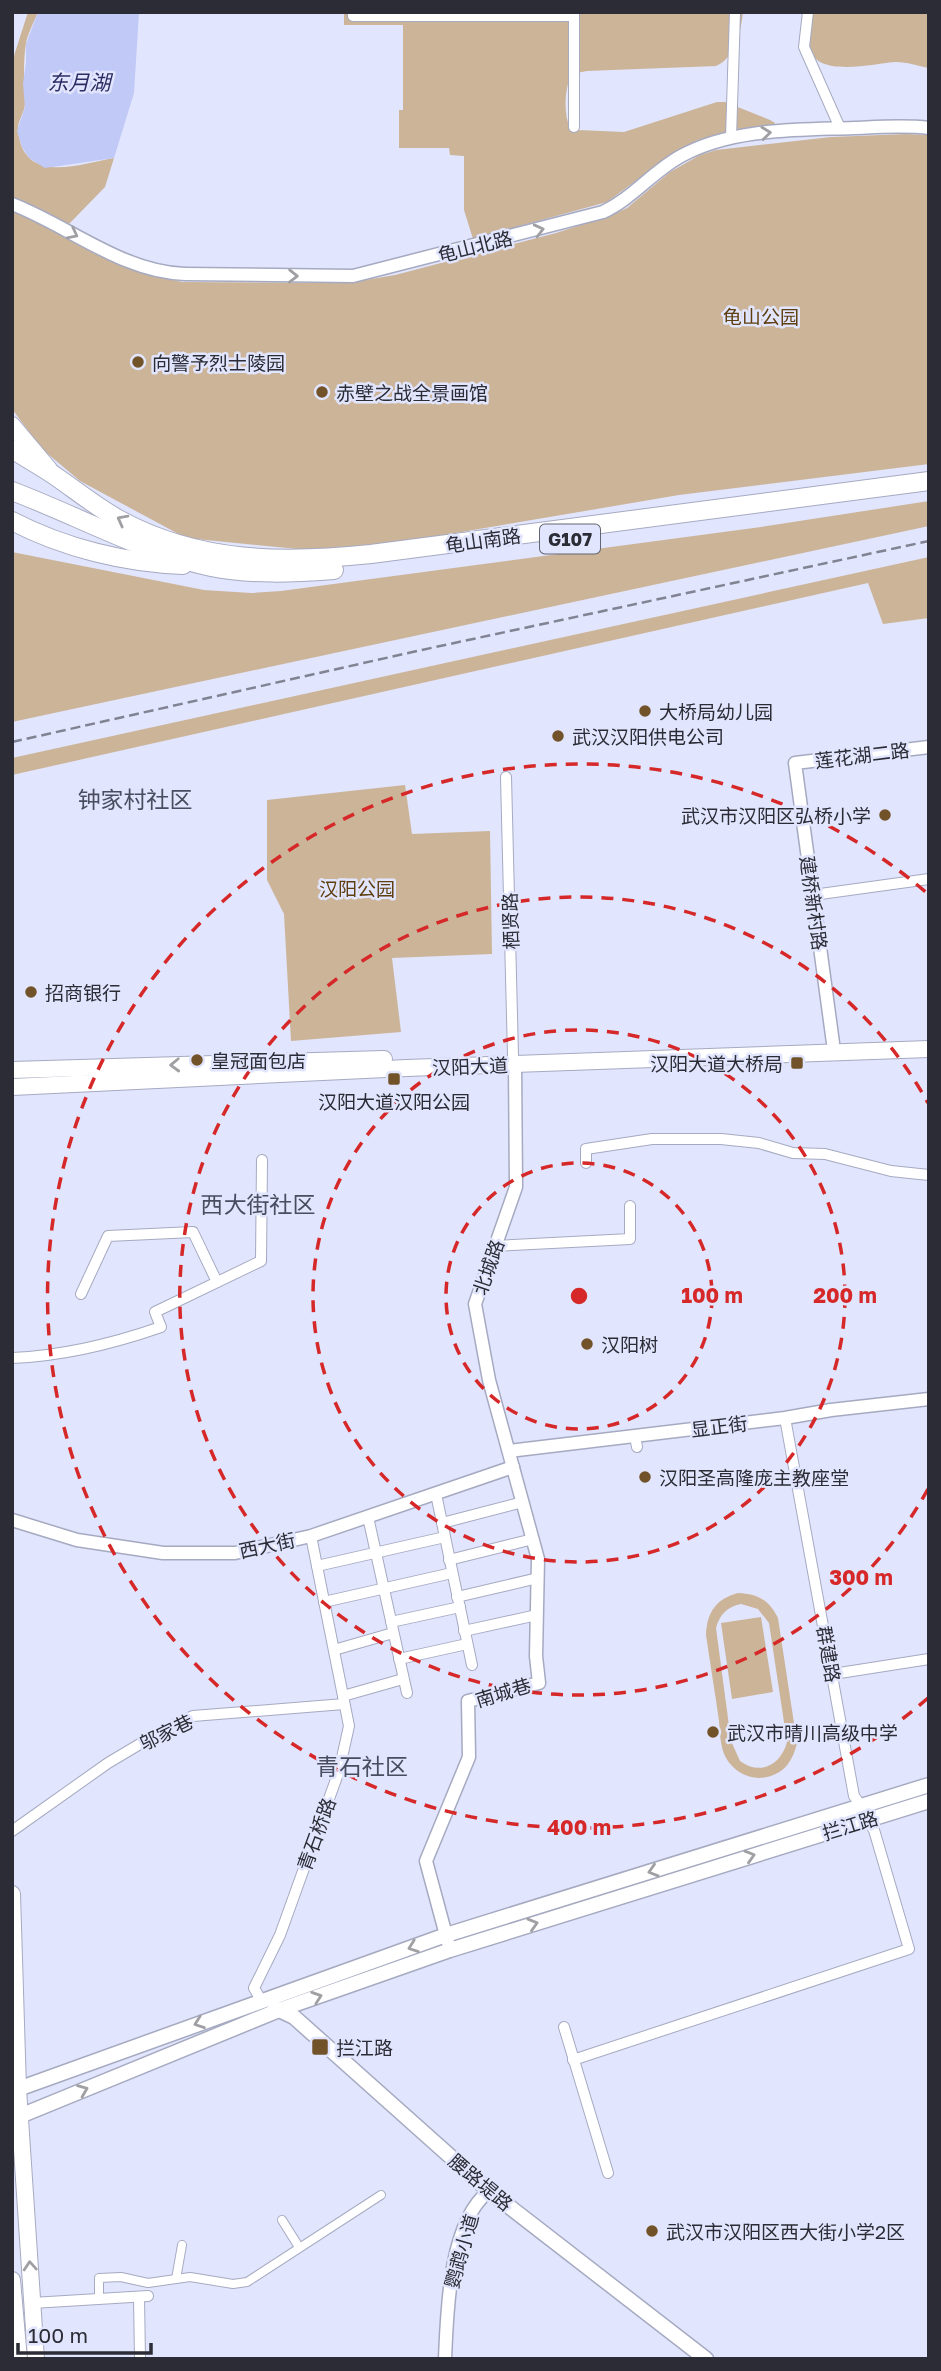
<svg xmlns="http://www.w3.org/2000/svg" width="941" height="2371" font-family="'Golos Text','Noto Sans SC',sans-serif">
  <rect width="100%" height="100%" fill="#e1e5fd"/>
  <g fill="#ccb499" fill-rule="evenodd">
    <path d="M 28,12 L 38,12 C 34,22 28,33 26,43 C 23,61 24,84 25,103 C 25,112 18,120 18,129 C 22,185 77,165 114,158 L 105,187 L 69,224 L 12,199 L 12,62 Z"/>
    <path d="M 344,12 L 743,12 C 741,31 735,58 716,66 L 587,71 L 571,74 C 565,90 563,112 570,128 L 578,130 L 624,132 L 717,102 L 725,102 L 770,120 L 775,123 L 774,127 L 698,140 L 675,152 L 607,202 L 473,239 L 464,210 L 464,156 L 450,155 L 449,148 L 399,148 L 399,110 L 403,110 L 403,25 L 344,25 Z"/>
    <path d="M 811,12 L 929,12 L 929,68 C 918,66 907,62 896,62 C 875,63 819,78 810,50 C 805,38 809,25 811,12 Z"/>
    <polygon points="906,134 929,135 929,464 679,495 338,553 186,538 80,481 42,449 12,409 12,207 149,274 182,282 348,283 395,275 556,233 614,214 627,208 670,172 700,155 716,150 831,137"/>
    <polygon points="929,501 929,526 12,722 12,552 204,590 251,593 281,591 761,527"/>
    <polygon points="929,557 929,618 883,624 868,583 12,775 12,758"/>
    <polygon points="405,785 412,834 490,831 492,954 392,958 401,1032 291,1041 284,914 267,880 267,800"/>
    <path d="M 738,1593 C 758,1594 769,1600 778,1618 L 797,1743 C 793,1760 785,1773 767,1777 C 751,1781 734,1772 726,1758 C 720,1747 720,1732 719,1721 C 715,1692 710,1663 706,1635 C 707,1612 716,1599 738,1593 ZM 741,1604 L 758,1609 L 769,1623 L 787,1742 C 781,1765 760,1776 740,1761 L 731,1741 L 716,1628 C 720,1614 727,1607 741,1604 Z"/>
    <polygon points="761,1617 773,1692 732,1699 721,1623"/>
  </g>
  <polygon fill="#c1c9f6" points="38,12 139,12 134,93 114,158 45,168 29,158 22,147 17,131 25,107 23,83 26,63 26,44"/>
  <g fill="none" stroke-linecap="round" stroke-linejoin="round">
    <defs>
      <g id="pedestrian">
        <polyline points="282,2220 299,2247"/>
        <polyline points="176,2279 182,2245"/>
        <polyline points="99,2299 99,2278 121,2277 148,2283 190,2277 233,2284 247,2282 381,2195"/>
      </g>
      <g id="minor">
        <polyline points="353,12 353,16 574,16"/>
        <polyline points="574,12 574,127"/>
        <polyline points="808,12 804,47 840,128"/>
        <polyline points="731,137 735,12"/>
        <polyline points="506,777 513,1056 515,1064"/>
        <polyline points="813,895 929,879"/>
        <polyline points="586,1163 586,1149 652,1139 721,1139 759,1143 793,1153 825,1154 891,1171 929,1175"/>
        <polyline points="495,1246 630,1239 630,1206"/>
        <polyline points="81,1294 108,1236 193,1232 217,1282"/>
        <path d="M 12,1358 C 64,1356 112,1344 161,1327 L 155,1312 L 261,1261 L 262,1160"/>
        <polyline points="635,1436 637,1447"/>
        <polyline points="436,1494 472,1665"/>
        <polyline points="368,1517 407,1693"/>
        <polyline points="442,1523 523,1502"/>
        <polyline points="449,1560 533,1539"/>
        <polyline points="317,1566 445,1537"/>
        <polyline points="457,1597 538,1578"/>
        <polyline points="324,1602 452,1573"/>
        <polyline points="391,1622 460,1607"/>
        <polyline points="464,1631 537,1615"/>
        <polyline points="334,1650 393,1633"/>
        <polyline points="399,1659 467,1644"/>
        <polyline points="833,1674 929,1659"/>
        <polyline points="343,1696 403,1679"/>
        <polyline points="12,1831 108,1763 160,1732 193,1716 344,1704"/>
        <polyline points="261,2000 254,1988 280,1935 339,1771 349,1726 311,1536"/>
        <polyline points="564,2027 608,2173"/>
        <path d="M 573,2060 L 909,1949 L 874,1830 C 866,1819 863,1807 854,1796 L 785,1418"/>
        <polyline points="139,2297 140,2359"/>
        <polyline points="32,2303 148,2296"/>
      </g>
      <g id="tertiary">
        <path d="M 12,204 C 69,226 122,272 185,274 L 353,276 L 603,212 C 633,198 652,172 681,156 C 732,128 797,130 854,128 C 879,127 904,125 929,128"/>
        <polyline points="833,1043 795,763 929,747"/>
        <polyline points="509,1451 785,1418 831,1410 929,1399"/>
        <polyline points="12,1520 77,1540 163,1553 235,1553 311,1536 513,1467"/>
        <polyline points="450,1950 426,1861 469,1757 468,1701 539,1683 536,1656 538,1559 489,1380 475,1304 516,1187 515,1064"/>
        <path d="M 445,2359 C 447,2311 449,2222 489,2191"/>
      </g>
      <g id="secondary">
        <polyline points="275,2008 294,2017 489,2191 706,2359"/>
        <polyline points="18,2089 446,1935 929,1785"/>
        <polyline points="20,2116 279,2010 450,1950 929,1801"/>
      </g>
      <g id="primary">
        <polyline points="12,425 49,469"/>
        <polyline points="12,1070 384,1059"/>
        <polyline points="12,1087 407,1068 929,1049"/>
        <polyline points="12,1894 18,2089 36,2359"/>
        <polyline points="12,2280 19,2359"/>
      </g>
      <g id="trunk">
        <path d="M 12,449 C 27,459 43,467 58,478 C 78,492 98,508 120,520 C 199,563 284,563 371,554 L 929,481"/>
        <path d="M 12,491 C 78,516 142,552 211,567 C 252,575 293,573 334,570"/>
        <path d="M 12,521 C 64,548 125,563 183,565"/>
        <polyline points="12,2093 18,2089"/>
        <polyline points="12,2120 20,2116"/>
      </g>
    </defs>
    <use href="#pedestrian" stroke="#a6aac1" stroke-width="10"/>
    <use href="#minor" stroke="#a6aac1" stroke-width="12"/>
    <use href="#tertiary" stroke="#a6aac1" stroke-width="15"/>
    <use href="#secondary" stroke="#a6aac1" stroke-width="17"/>
    <use href="#primary" stroke="#a6aac1" stroke-width="18"/>
    <use href="#trunk" stroke="#a6aac1" stroke-width="20"/>
    <use href="#pedestrian" stroke="#fff" stroke-width="8"/>
    <use href="#minor" stroke="#fff" stroke-width="10"/>
    <use href="#tertiary" stroke="#fff" stroke-width="12"/>
    <use href="#secondary" stroke="#fff" stroke-width="14"/>
    <use href="#primary" stroke="#fff" stroke-width="16"/>
    <use href="#trunk" stroke="#fff" stroke-width="18"/>
    <polyline stroke="#818393" stroke-width="2.5" stroke-dasharray="10 5" stroke-linecap="butt" points="12,742 417,651 929,541"/>
  </g>
  <defs><path id="oneway-chevron" d="M-2-3.5L2.5 0L-2 3.5" fill="none" stroke-width="1.6" stroke-linecap="round" stroke-linejoin="round" transform="scale(1.75)"/></defs>
  <g stroke="#a0a0a4">
    <use href="#oneway-chevron" transform="translate(766 133) rotate(-6)"/>
    <use href="#oneway-chevron" transform="translate(539 230) rotate(-14)"/>
    <use href="#oneway-chevron" transform="translate(73 234) rotate(27)"/>
    <use href="#oneway-chevron" transform="translate(293 276) rotate(1)"/>
    <use href="#oneway-chevron" transform="translate(122 520) rotate(-152)"/>
    <use href="#oneway-chevron" transform="translate(175 1065) rotate(178)"/>
    <use href="#oneway-chevron" transform="translate(750 1856) rotate(-17)"/>
    <use href="#oneway-chevron" transform="translate(653 1871) rotate(163)"/>
    <use href="#oneway-chevron" transform="translate(533 1924) rotate(-17)"/>
    <use href="#oneway-chevron" transform="translate(413 1947) rotate(160)"/>
    <use href="#oneway-chevron" transform="translate(317 1997) rotate(-19)"/>
    <use href="#oneway-chevron" transform="translate(199 2023) rotate(160)"/>
    <use href="#oneway-chevron" transform="translate(83 2090) rotate(-22)"/>
    <use href="#oneway-chevron" transform="translate(30 2266) rotate(-94)"/>
  </g>
  <g fill="none" stroke="#d62828" stroke-width="3.5" stroke-dasharray="12 9">
    <circle cx="579" cy="1296" r="133"/>
    <circle cx="579" cy="1296" r="266"/>
    <path d="M928 1489A399 399 0 1 1 928 1103"/>
    <path d="M928 1698A532 532 0 1 1 928 894"/>
  </g>
  <g fill="#725228" stroke="#e1e5fd" stroke-width="2.5">
    <circle cx="138" cy="362" r="7"/>
    <circle cx="322" cy="392" r="7"/>
    <circle cx="645" cy="711" r="7"/>
    <circle cx="558" cy="736" r="7"/>
    <circle cx="885" cy="815" r="7"/>
    <circle cx="31" cy="992" r="7"/>
    <circle cx="197" cy="1060" r="7"/>
    <rect x="790" y="1056" width="14" height="14" rx="3.5"/>
    <rect x="387" y="1072" width="14" height="14" rx="3.5"/>
    <circle cx="587" cy="1344" r="7"/>
    <circle cx="645" cy="1477" r="7"/>
    <circle cx="713" cy="1732" r="7"/>
    <rect x="311" y="2038" width="18" height="18" rx="3.5"/>
    <circle cx="652" cy="2231" r="7"/>
  </g>
  <g text-anchor="middle" dominant-baseline="central" stroke-width="5" stroke-linejoin="round" paint-order="stroke">
    <rect fill="#e1e5fd" stroke="#626471" stroke-width="2" x="540" y="524.5" width="60" height="29" rx="5"/>
    <g font-size="18" font-weight="bold" fill="#2b2c35">
      <text x="570" y="539">G107</text>
    </g>
    <g font-size="19" fill="#2b2c35" stroke="#e1e5fd">
      <text transform="translate(475 246) rotate(-14)">龟山北路</text>
      <text transform="translate(483 540) rotate(-8)">龟山南路</text>
      <text transform="translate(862 755) rotate(-7)">莲花湖二路</text>
      <text transform="translate(814 903) rotate(82)">建桥新村路</text>
      <text transform="translate(510 921) rotate(-92)">栖贤路</text>
      <text transform="translate(470 1066) rotate(-2)">汉阳大道</text>
      <text transform="translate(488 1267) rotate(-71)">北城路</text>
      <text transform="translate(719 1426) rotate(-7)">显正街</text>
      <text transform="translate(267 1545) rotate(-12)">西大街</text>
      <text transform="translate(829 1654) rotate(80)">群建路</text>
      <text transform="translate(503 1692) rotate(-17)">南城巷</text>
      <text transform="translate(166 1732) rotate(-26)">邬家巷</text>
      <text transform="translate(850 1825) rotate(-17)">拦江路</text>
      <text transform="translate(316 1834) rotate(-70)">青石桥路</text>
      <text transform="translate(481 2182) rotate(40)">腰路堤路</text>
      <text transform="translate(461 2251) rotate(-74)">鹦鹉小道</text>
    </g>
    <g font-size="19" fill="#5f3e0f" stroke="#e1e5fd">
      <text x="761" y="316">龟山公园</text>
      <text x="357" y="888">汉阳公园</text>
    </g>
    <g font-size="19" fill="#2b2c35" stroke="#e1e5fd" text-anchor="start">
      <text x="152" y="362">向警予烈士陵园</text>
      <text x="336" y="392">赤壁之战全景画馆</text>
      <text x="659" y="711">大桥局幼儿园</text>
      <text x="572" y="736">武汉汉阳供电公司</text>
      <text x="871" y="815" text-anchor="end">武汉市汉阳区弘桥小学</text>
      <text x="45" y="992">招商银行</text>
      <text x="211" y="1060">皇冠面包店</text>
      <text x="783" y="1063" text-anchor="end">汉阳大道大桥局</text>
      <text x="394" y="1101" text-anchor="middle">汉阳大道汉阳公园</text>
      <text x="601" y="1344">汉阳树</text>
      <text x="659" y="1477">汉阳圣高隆庞主教座堂</text>
      <text x="727" y="1732">武汉市晴川高级中学</text>
      <text x="336" y="2047">拦江路</text>
      <text x="666" y="2231">武汉市汉阳区西大街小学2区</text>
    </g>
    <g font-size="21" font-style="italic" fill="#2b2e64" stroke="#e1e5fd">
      <text x="79" y="82">东月湖</text>
    </g>
    <g font-size="23" fill="#4a4d60" stroke="#e1e5fd">
      <text x="135" y="799">钟家村社区</text>
      <text x="258" y="1204">西大街社区</text>
      <text x="362" y="1766">青石社区</text>
    </g>
  </g>
  <circle cx="579" cy="1296" r="10" fill="#d62828" stroke="#e1e5fd" stroke-width="3.5"/>
  <g font-size="21" text-anchor="middle" font-weight="bold" fill="#d62828" stroke="#e1e5fd" stroke-width="5" stroke-linejoin="round" paint-order="stroke">
    <text x="712" y="1303">100 m</text>
    <text x="845" y="1303">200 m</text>
    <text x="861" y="1585">300 m</text>
    <text x="579" y="1835">400 m</text>
  </g>
  <rect width="941" height="2371" fill="none" stroke="#2b2c35" stroke-width="28"/>
  <path d="M18 2343v10h133v-10" fill="none" stroke="#2b2c35" stroke-width="3.5"/>
  <text x="28" y="2343" font-size="21" fill="#2b2c35" stroke="#e1e5fd" stroke-width="5" paint-order="stroke">100 m</text>
</svg>
